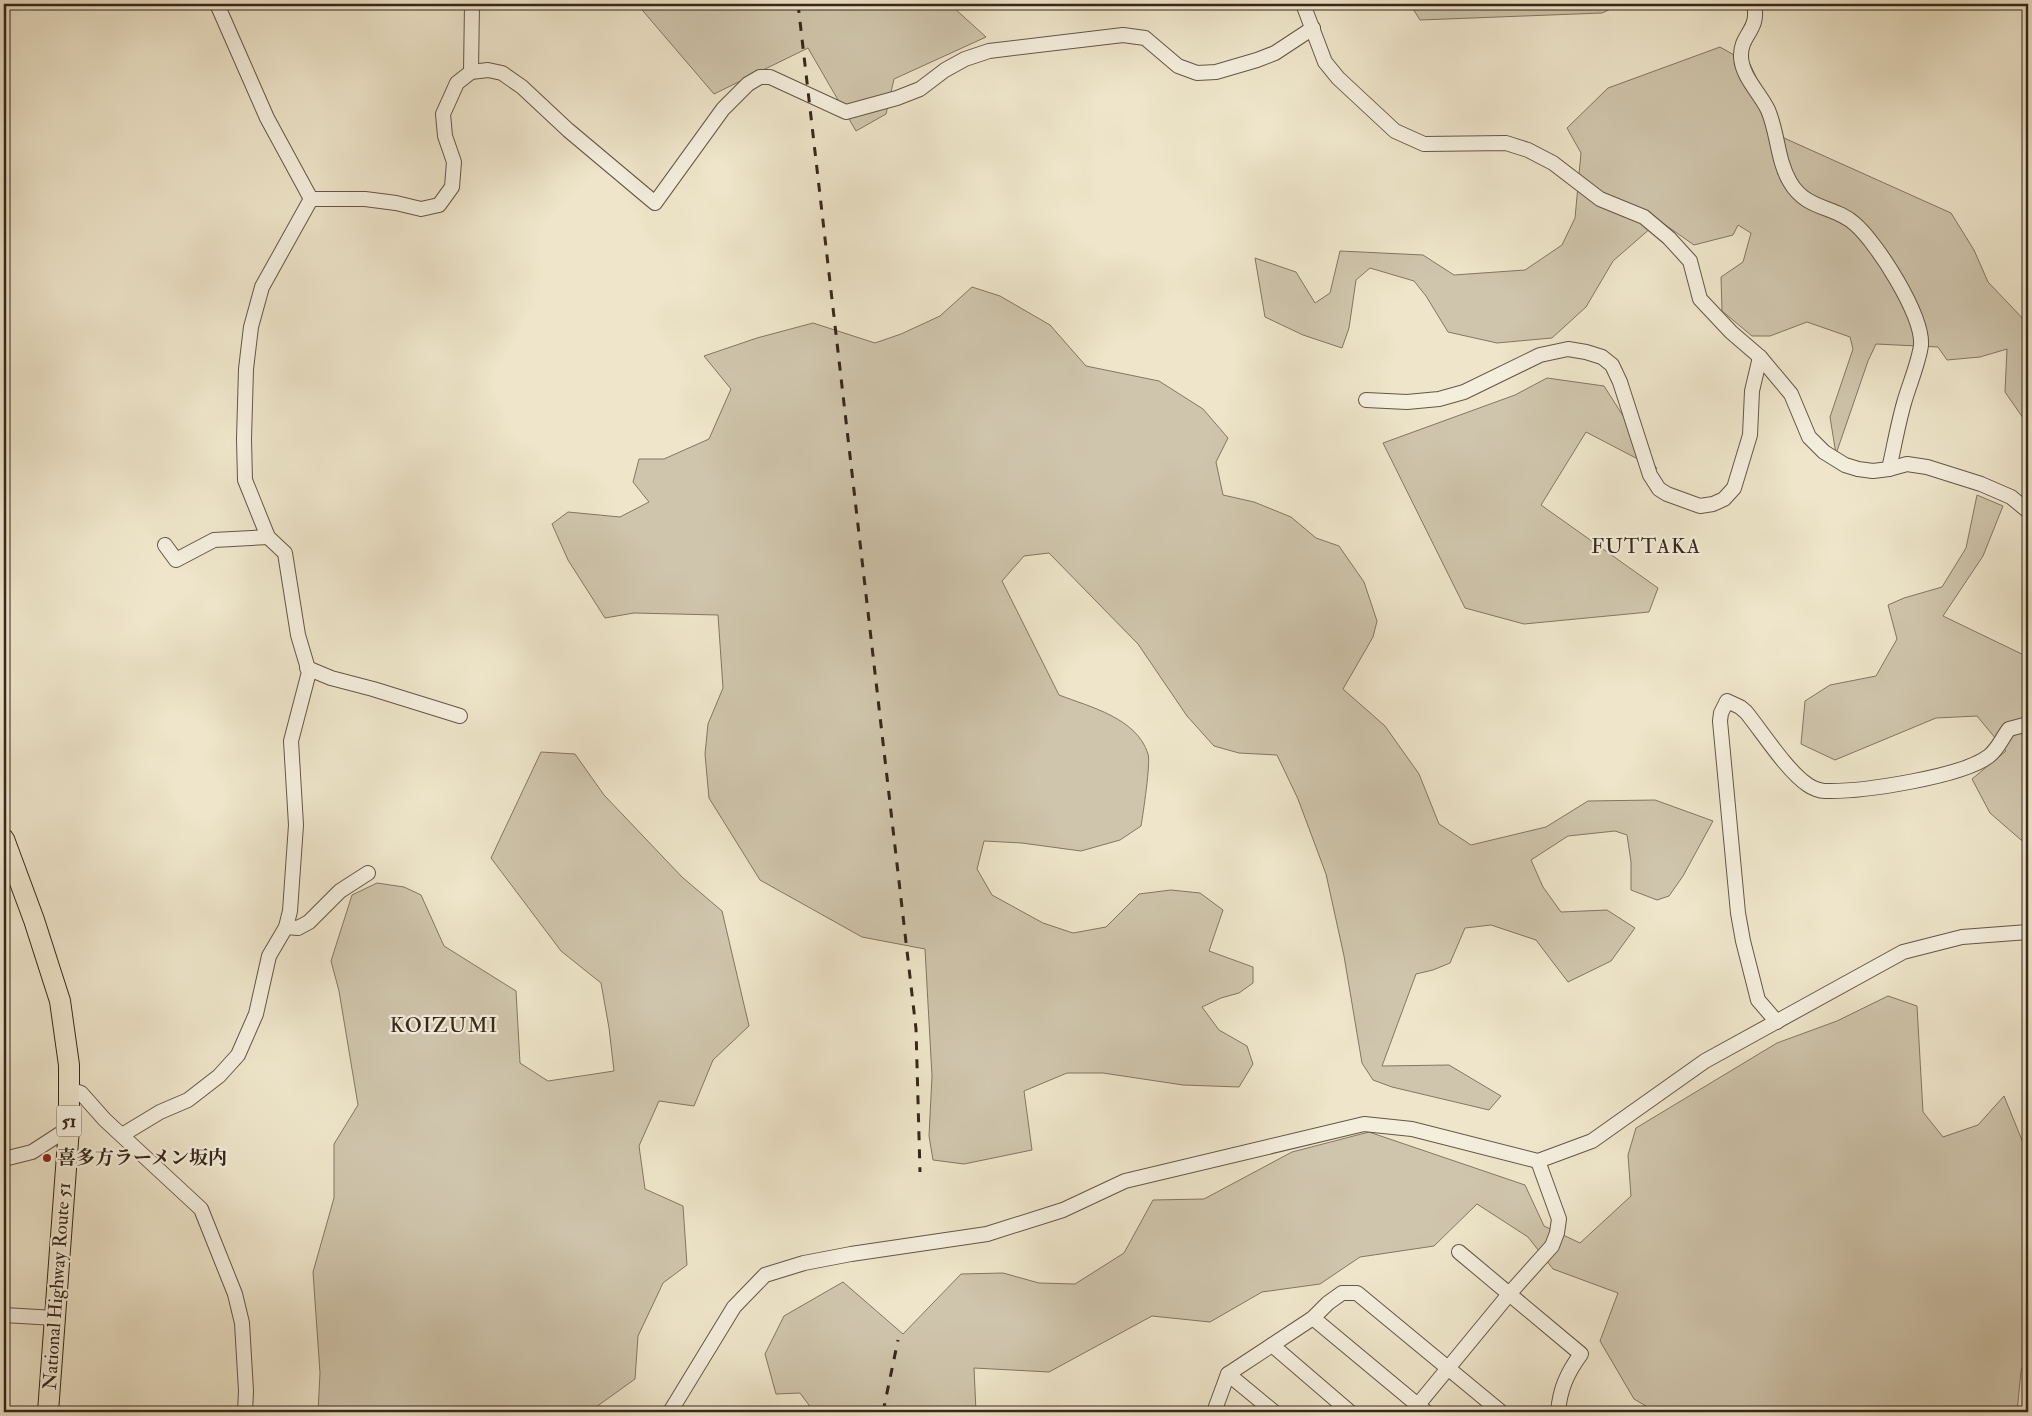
<svg xmlns="http://www.w3.org/2000/svg" width="2032" height="1416" font-family="'IM FELL Double Pica','Noto Serif JP',serif">
  <rect width="100%" height="100%" fill="#eee5ca"/>
  <filter id="stains"><feTurbulence type="fractalNoise" baseFrequency=".004" numOctaves="4"/><feColorMatrix values="0 0 0 0 .2 0 0 0 0 .09 0 0 0 0 .02 0 0 0 .5 -.17"/></filter>
  <radialGradient id="worn" r=".72"><stop offset=".6" stop-color="#630" stop-opacity="0"/><stop offset="1" stop-color="#630" stop-opacity=".3"/></radialGradient>
  <g fill="#cfc5ac" stroke="#837663">
    <polygon points="637,4 956,4 953,7 986,37 894,79 886,114 856,131 808,48 714,94"/>
    <polygon points="1410,4 1621,4 1602,13 1420,20"/>
    <polygon points="1720,47 1750,64 1784,138 1951,213 1974,250 1988,282 2028,324 2028,425 2005,392 2007,349 1980,357 1947,360 1938,347 1876,344 1868,361 1836,454 1830,417 1853,349 1850,337 1807,322 1770,336 1752,336 1722,311 1721,277 1743,262 1751,233 1738,225 1733,235 1694,245 1654,217 1652,227 1613,261 1586,307 1552,338 1497,343 1448,332 1426,296 1414,281 1370,268 1356,280 1349,328 1342,348 1303,335 1265,317 1255,258 1296,272 1315,303 1330,293 1340,251 1423,255 1454,275 1525,270 1562,245 1575,218 1581,153 1567,128 1608,88"/>
    <path d="M 972,287 L 1000,296 L 1050,325 L 1086,366 L 1159,381 L 1203,409 L 1228,438 L 1216,462 L 1223,495 L 1254,502 L 1291,517 L 1316,538 L 1339,546 L 1364,582 L 1377,621 L 1373,637 L 1343,689 L 1385,726 L 1419,774 L 1439,824 L 1471,845 L 1546,827 L 1588,801 L 1655,800 L 1713,821 L 1683,876 L 1669,896 L 1657,900 L 1631,890 L 1631,862 L 1627,835 L 1615,831 L 1568,836 L 1531,860 L 1543,887 L 1561,912 L 1607,910 L 1635,928 L 1611,961 L 1568,982 L 1536,940 L 1491,925 L 1465,928 L 1450,963 L 1433,970 L 1416,974 L 1382,1066 L 1449,1065 L 1501,1096 L 1489,1110 L 1392,1087 L 1373,1080 L 1362,1063 L 1344,956 L 1326,874 L 1298,799 L 1277,755 L 1239,753 L 1214,746 L 1187,716 L 1138,644 L 1049,553 L 1024,556 L 1002,581 L 1059,695 C 1090,707 1137,718 1148,754 C 1151,762 1143,814 1141,826 L 1120,840 L 1081,851 L 1022,843 L 984,841 L 977,869 L 992,895 L 1043,923 L 1073,933 L 1106,927 L 1139,894 L 1171,890 L 1200,893 L 1223,910 L 1209,951 L 1253,967 L 1253,983 L 1239,993 L 1221,998 L 1202,1007 L 1219,1030 L 1247,1046 L 1253,1064 L 1239,1087 L 1183,1085 L 1103,1073 L 1067,1073 L 1024,1091 L 1032,1150 L 964,1164 L 933,1160 L 929,1136 L 932,1076 L 925,949 L 862,937 L 760,880 L 709,798 L 705,754 L 708,724 L 723,688 L 718,615 L 634,613 L 605,618 L 568,560 L 552,524 L 568,512 L 620,517 L 649,502 L 633,482 L 639,459 L 664,459 L 709,439 L 731,389 L 704,356 L 757,338 L 813,323 L 875,343 L 901,334 L 940,316 Z"/>
    <polygon points="1547,378 1604,386 1657,469 1586,432 1541,505 1658,588 1649,612 1524,624 1465,608 1383,443 1515,395"/>
    <polygon points="1977,495 2003,506 1983,556 1943,616 2028,657 2028,846 1990,813 1972,779 2006,751 1977,716 1936,718 1835,760 1801,744 1805,701 1830,685 1876,676 1897,639 1888,605 1904,598 1942,587 1966,548"/>
    <polygon points="541,752 575,754 604,795 682,877 722,911 749,1026 713,1060 694,1106 659,1101 639,1146 645,1189 683,1206 687,1265 663,1283 638,1336 635,1379 596,1407 594,1412 318,1412 320,1373 313,1272 334,1198 334,1144 358,1105 339,991 331,961 352,895 377,883 404,887 421,895 444,946 516,991 520,1063 548,1081 614,1071 609,1028 601,983 561,951 491,858"/>
    <polygon points="1888,996 1917,1006 1923,1112 1943,1137 1978,1125 2004,1096 2028,1155 2028,1350 2021,1371 2017,1412 1656,1412 1634,1399 1600,1341 1618,1293 1553,1269 1528,1237 1477,1204 1434,1246 1360,1257 1320,1284 1262,1292 1210,1322 1152,1316 1049,1372 974,1368 976,1412 814,1412 800,1393 776,1394 765,1354 784,1316 843,1282 903,1334 961,1274 1003,1273 1039,1283 1075,1284 1124,1253 1153,1200 1204,1199 1292,1152 1369,1132 1525,1185 1544,1226 1580,1243 1631,1196 1628,1155 1636,1128 1777,1043 1837,1021"/>
  </g>
  <g fill="none" stroke-linecap="round" stroke-linejoin="round">
    <defs>
      <g id="minor">
        <polyline points="1303,4 1325,62 1338,78 1395,131 1424,144 1506,143 1528,150 1553,163 1600,199 1644,217 1669,238 1690,261 1700,299 1731,332 1760,357 1791,394 1809,437 1824,452 1845,465 1858,469 1873,471 1889,469 1907,464 1927,467 1981,484 2011,497 2028,511"/>
        <path d="M 1754,4 C 1760,31 1740,34 1741,57 C 1742,77 1760,93 1768,110 C 1778,133 1777,160 1790,182 C 1807,211 1834,205 1855,224 C 1877,243 1923,315 1921,345 C 1919,362 1909,385 1904,403 C 1898,424 1894,447 1889,469"/>
        <polyline points="471,72 472,4"/>
        <polyline points="311,199 365,199 396,203 421,209 439,205 452,187 454,162 445,136 443,114 457,83 471,72 488,70 502,73 522,87 568,130 655,203 723,109 748,84 760,77 770,77 846,112 897,98 920,89 945,70 965,59 989,51 1123,35 1145,38 1178,66 1197,73 1216,72 1257,60 1275,53 1313,28"/>
        <polyline points="1366,400 1407,402 1439,399 1464,392 1540,355 1568,349 1586,352 1602,357 1612,365 1620,382 1650,475 1659,489 1667,494 1700,506 1713,504 1724,499 1734,488 1750,435 1752,391 1760,357"/>
        <polyline points="165,545 176,560 214,540 268,537"/>
        <polyline points="307,668 331,678 373,689 460,716"/>
        <polyline points="286,927 298,928 309,922 340,891 368,873"/>
        <path d="M 1777,1022 L 1758,1000 L 1743,941 L 1738,913 L 1720,721 L 1721,713 L 1727,701 L 1740,707 L 1746,712 C 1763,733 1787,771 1808,785 C 1812,788 1820,791 1825,791 C 1861,792 1962,777 1989,756 C 1998,749 2002,738 2009,729 L 2028,724"/>
        <polyline points="70,1089 81,1093 105,1120 201,1209 235,1294 242,1323 246,1391 245,1412"/>
        <polyline points="122,1135 160,1112 188,1100 219,1076 238,1055 256,1014 269,956 286,927 290,911 296,825 291,741 309,672 298,635 285,553 268,537 245,480 244,439 246,369 251,327 262,287 311,199 267,118 217,4"/>
        <polyline points="4,1159 32,1152 69,1128"/>
        <path d="M 1459,1252 L 1581,1354 C 1567,1373 1560,1389 1558,1412"/>
        <polyline points="4,1315 55,1318"/>
        <polyline points="1313,1318 1426,1412"/>
        <polyline points="1272,1345 1350,1412"/>
        <polyline points="1228,1374 1274,1412"/>
        <polyline points="670,1412 734,1307 765,1275 804,1263 851,1254 987,1234 1063,1210 1125,1181 1364,1124 1412,1129 1538,1161 1592,1141 1705,1061 1903,952 1962,937 2028,932"/>
        <polyline points="1214,1412 1228,1374 1313,1318 1328,1303 1342,1293 1357,1293 1501,1412"/>
        <polyline points="1412,1412 1510,1293 1552,1246 1557,1233 1559,1219 1538,1161"/>
      </g>
      <polyline id="highway" points="4,839 34,920 60,1001 69,1065 69,1128 48,1412"/>
    </defs>
    <use href="#minor" stroke="#655646" stroke-width="16"/>
    <use href="#highway" stroke="#37271a" stroke-width="22"/>
    <use href="#minor" stroke="#f4eedd" stroke-width="14"/>
    <use href="#highway" stroke="#eee5ca" stroke-width="20"/>
    <g stroke="#37271a" stroke-width="3" stroke-dasharray="9 9" stroke-linecap="butt">
      <polyline points="798,4 916,1029 920,1172"/>
      <polyline points="883,1412 898,1340"/>
    </g>
  </g>
  <circle fill="#8f2418" stroke="#f4eedd" stroke-width="2" cx="47" cy="1158" r="5"/>
  <g text-anchor="middle" dominant-baseline="central" stroke-width="4.5" stroke-linejoin="round" paint-order="stroke">
    <rect fill="#f4eedd" stroke="#706354" stroke-width="1" x="56.5" y="1105.5" width="25" height="31" rx="4"/>
    <g font-size="18" font-weight="bold" fill="#37271a">
      <text x="69" y="1121">51</text>
    </g>
    <g font-size="19" font-weight="bold" fill="#37271a" stroke="#f4eedd" text-anchor="start">
      <text x="57" y="1158">喜多方ラーメン坂内</text>
    </g>
    <g font-size="19" fill="#37271a" stroke="#f4eedd">
      <text transform="translate(57 1286) rotate(-86)">National Highway Route 51</text>
    </g>
    <g font-size="21" letter-spacing="1" fill="#37271a" stroke="#f4eedd">
      <text x="1646" y="546">FUTTAKA</text>
      <text x="444" y="1025">KOIZUMI</text>
    </g>
  </g>
  <rect width="2032" height="1416" fill="none" stroke="#eee5ca" stroke-width="20"/>
  <rect x="5" y="5" width="2022" height="1406" fill="none" stroke="#37271a" stroke-width="2.5"/>
  <rect x="10" y="10" width="2012" height="1396" fill="none" stroke="#37271a"/>
  <rect width="100%" height="100%" filter="url(#stains)"/>
  <rect width="100%" height="100%" fill="url(#worn)"/>
</svg>
